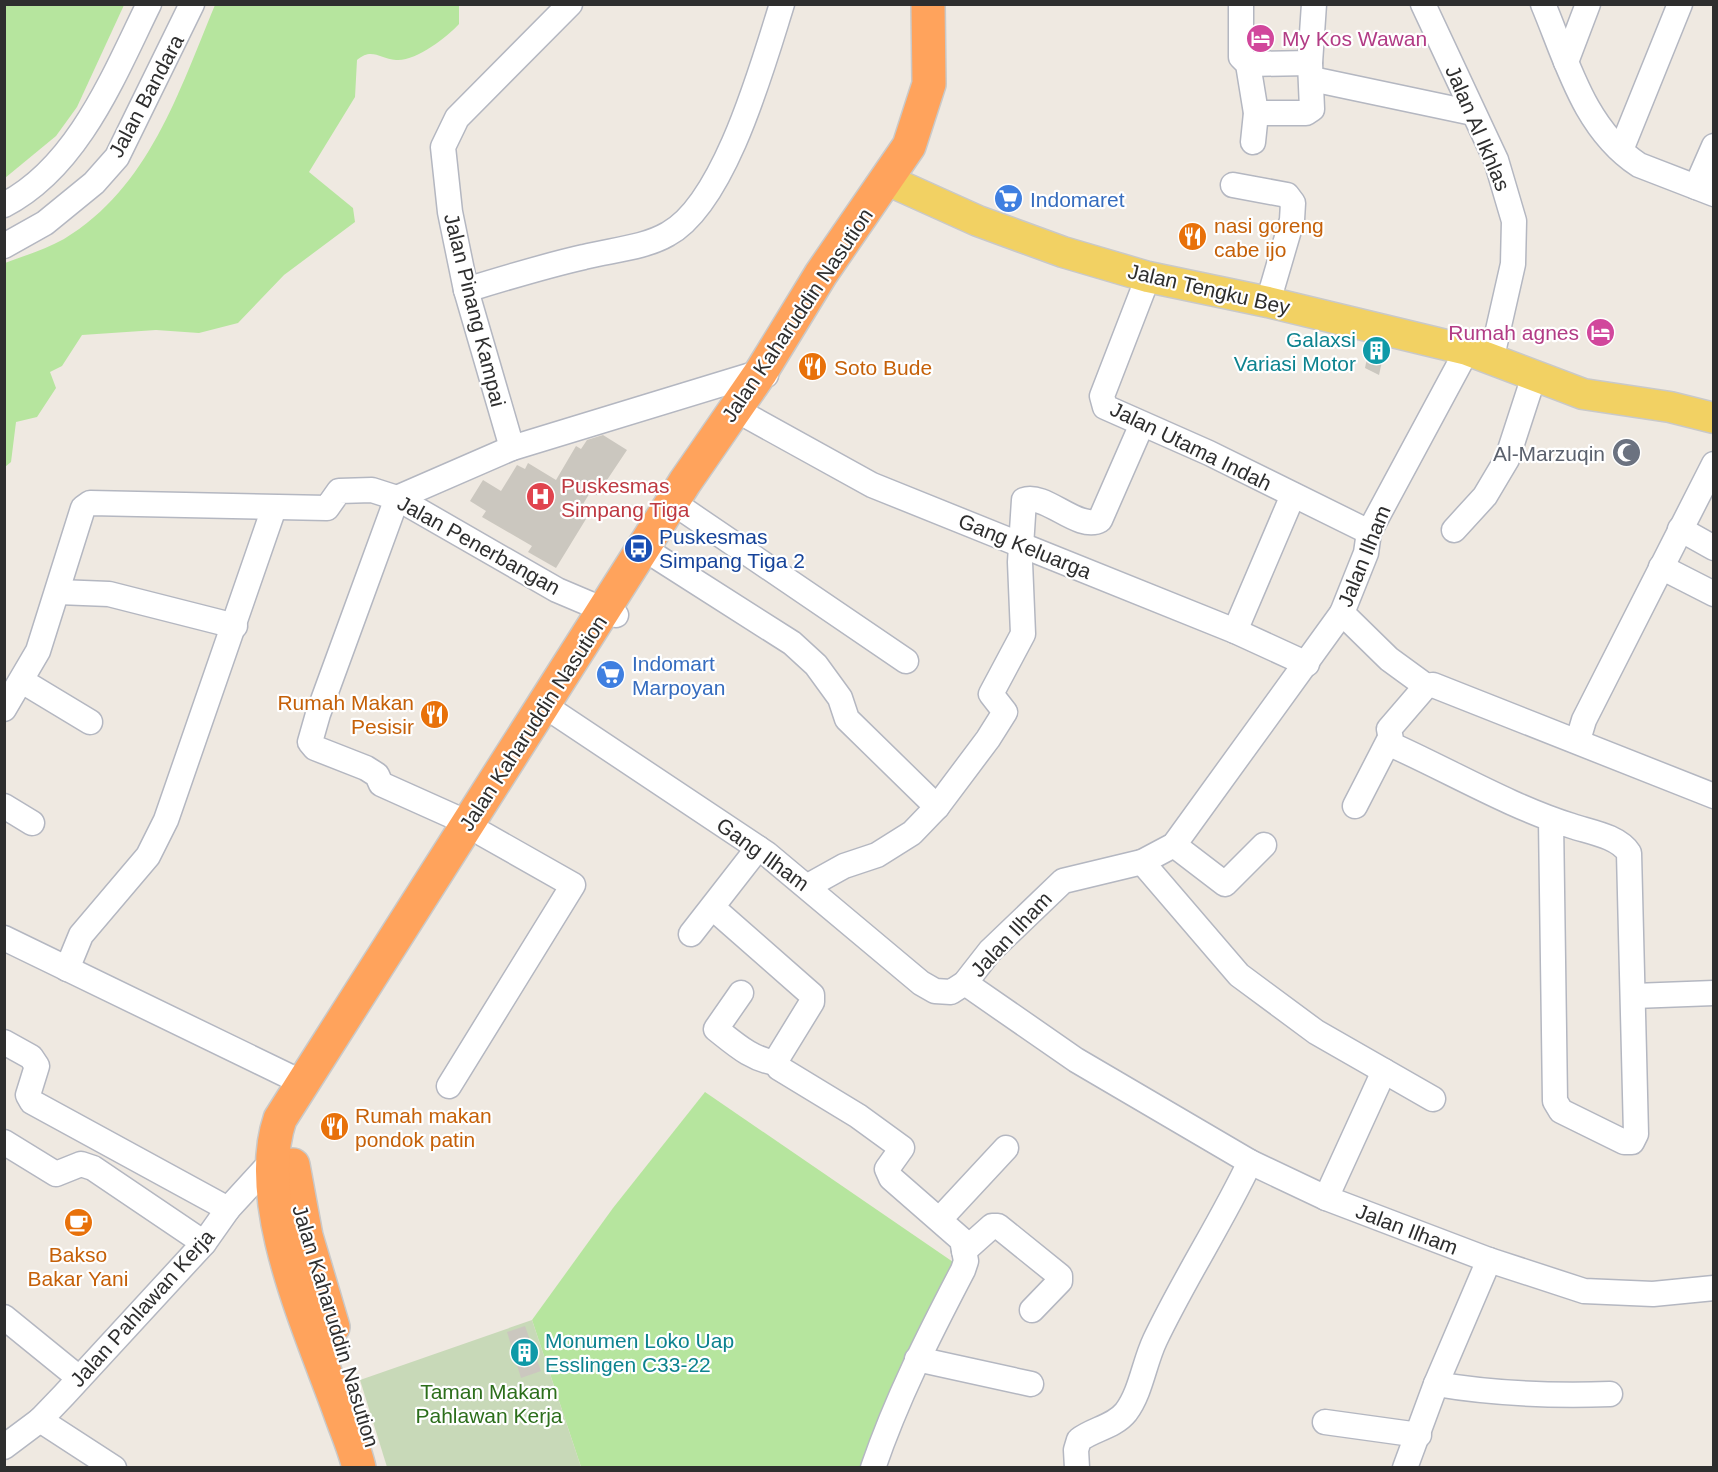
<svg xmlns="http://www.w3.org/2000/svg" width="1718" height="1472" font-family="Arial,sans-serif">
  <rect width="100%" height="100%" fill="#efe9e1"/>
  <g fill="#b6e59e">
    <polygon points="5,4 124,5 77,107 56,136 5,178"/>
    <path d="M 215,5 L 459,5 L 459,24 C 447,37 415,62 396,60 C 380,59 372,47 357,60 L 355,97 L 309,172 L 353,208 L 355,222 L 284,275 L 238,323 L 199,333 L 156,330 L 82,335 L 62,366 L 50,372 L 56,388 L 37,417 L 16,422 L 11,462 L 5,467 L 5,263 C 24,256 46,249 64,239 C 149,188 179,91 215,5 Z"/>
    <polygon points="705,1092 956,1264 868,1467 581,1467 532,1320 613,1208"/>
  </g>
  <polygon fill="#c8d9b8" points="532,1320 581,1467 387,1467 360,1380"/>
  <g fill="#cbc7bf">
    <polygon points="1370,344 1385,348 1379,375 1365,368"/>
    <polygon points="603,435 627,450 597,495 591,491 577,514 586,519 556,568 528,552 532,546 482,517 486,511 470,501 483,480 501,491 517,465 525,469 528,463 556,480 576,446 581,449 587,440"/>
    <polygon points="525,1326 541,1371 521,1378 507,1332"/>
  </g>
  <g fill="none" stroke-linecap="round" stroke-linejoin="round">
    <defs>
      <g id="minor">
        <polyline points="1241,4 1241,57 1248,64 1256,113 1253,142"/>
        <polyline points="1423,4 1496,160 1514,221 1513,264 1491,361"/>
        <path d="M 1543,4 C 1567,61 1584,129 1639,165 L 1714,194"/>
        <polyline points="1566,62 1588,4"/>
        <polyline points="1248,64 1310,63"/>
        <polyline points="1312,79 1473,113"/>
        <polyline points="1256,113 1306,113 1312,109 1310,63 1314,4"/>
        <polyline points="1621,150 1680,4"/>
        <polyline points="1233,185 1287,195 1293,203 1292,220 1268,302"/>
        <polyline points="1696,187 1714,146"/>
        <path d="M 4,205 C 78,167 114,75 149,4"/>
        <polyline points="4,246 45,223 94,183 117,157 192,4"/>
        <polyline points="1148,277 1102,396 1105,407 1209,453 1369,532"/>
        <path d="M 466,290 C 505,278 544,266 584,257 C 611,250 644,248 668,234 C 725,203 763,64 782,4"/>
        <polyline points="749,417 872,485 1235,631 1307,664"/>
        <polyline points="512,448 466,290 450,212 443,147 457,118 570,4"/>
        <polyline points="687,512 906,661"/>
        <polyline points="1680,529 1714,548"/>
        <polyline points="1454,530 1485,496 1507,459 1534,376"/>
        <polyline points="657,557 792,643 816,665 840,698 847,719 937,807"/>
        <polyline points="1661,567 1714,594"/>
        <polyline points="58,592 109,594 235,626"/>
        <polyline points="1342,613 1389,659 1426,686"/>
        <polyline points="1235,631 1293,495"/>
        <polyline points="22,681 90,722"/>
        <polyline points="4,709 38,651 83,508 90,503 327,508 339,491 372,490 397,498 557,590 616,615"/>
        <polyline points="554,712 767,854 921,983 935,991 951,992 965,983 990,951 1063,881 1142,862 1174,845 1342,613 1366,553 1369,532 1467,350"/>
        <polyline points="1578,740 1584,720 1714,464"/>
        <polyline points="4,806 32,823"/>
        <polyline points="1355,806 1389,740"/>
        <path d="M 1551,820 L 1555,1101 L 1561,1111 L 1624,1142 L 1632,1142 L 1636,1134 L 1629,853 C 1618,836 1590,832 1572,826 C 1511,807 1450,771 1392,745 L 1389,729 L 1426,686 L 1433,685 L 1714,796"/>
        <polyline points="468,823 381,784 377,775 366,768 315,748 310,742 318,714 397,498 512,448 761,372 766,375"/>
        <polyline points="1174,845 1225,884 1264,845"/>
        <polyline points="1142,862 1239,975 1316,1032 1433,1099"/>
        <path d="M 808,886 L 844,866 L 877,855 L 912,833 L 937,807 L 988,739 L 1005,712 L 991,694 L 1023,634 L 1020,562 L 1024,500 C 1045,492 1079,532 1100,520 L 1142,424"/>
        <path d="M 713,908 L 812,995 L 812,1002 L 777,1059 L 779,1068 L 858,1116 L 902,1148 L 887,1169 L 891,1178 L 962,1240 L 966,1261 L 963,1270 C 929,1335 897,1398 873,1468"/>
        <polyline points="691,934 758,848"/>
        <polyline points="4,938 303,1083"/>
        <polyline points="67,969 81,935 148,856 166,820 274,508"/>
        <polyline points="965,983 1076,1060 1250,1162 1326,1198 1489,1260 1584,1291 1653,1294 1714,1288"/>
        <path d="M 741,993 L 716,1029 C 735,1044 752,1060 777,1063"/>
        <polyline points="1634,996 1714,993"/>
        <polyline points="4,1042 31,1057 37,1066 28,1095 32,1102 228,1209"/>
        <polyline points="449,1086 573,885 483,834"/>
        <polyline points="4,1142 56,1174 81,1164 93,1168 204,1243"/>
        <polyline points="1326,1198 1384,1071"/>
        <polyline points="940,1219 1006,1148"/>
        <polyline points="964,1251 992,1226 998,1226 1060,1276 1060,1281 1032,1310"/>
        <polyline points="4,1317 79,1378"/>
        <polyline points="917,1359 1031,1384"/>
        <path d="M 1436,1384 C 1495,1394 1551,1396 1610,1394"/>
        <polyline points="40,1420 114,1468"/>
        <polyline points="1325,1422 1419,1435"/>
        <polyline points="4,1447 40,1420 64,1395 204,1243 228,1209 272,1161 282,1160"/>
        <path d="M 1077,1468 L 1076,1450 L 1079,1440 C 1093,1429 1114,1427 1126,1412 C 1141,1392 1144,1363 1155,1340 C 1184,1279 1221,1223 1250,1162"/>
        <polyline points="1405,1468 1436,1384 1489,1260"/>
      </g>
      <polyline id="major" points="887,180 978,221 1063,252 1148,277 1268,302 1467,350 1583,394 1670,407 1714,418"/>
      <g id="highway">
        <polyline points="293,1165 306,1236 333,1327"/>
        <path d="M 359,1468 C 355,1450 347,1432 341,1415 C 312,1333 251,1204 280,1119 L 685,482 L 761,372 L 821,274 L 909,146 L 929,84 L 928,4"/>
      </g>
    </defs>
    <use href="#minor" stroke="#b4b7c1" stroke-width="27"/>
    <use href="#major" stroke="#c9c9c9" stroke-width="33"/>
    <use href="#highway" stroke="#c9c9c9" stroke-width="36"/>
    <use href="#minor" stroke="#fff" stroke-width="24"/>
    <use href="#major" stroke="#f2d163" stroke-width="30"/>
    <use href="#highway" stroke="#ffa35c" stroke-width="33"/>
  </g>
  <defs>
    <symbol id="hotel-disc" viewBox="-11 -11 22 22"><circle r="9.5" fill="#d1479c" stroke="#fff"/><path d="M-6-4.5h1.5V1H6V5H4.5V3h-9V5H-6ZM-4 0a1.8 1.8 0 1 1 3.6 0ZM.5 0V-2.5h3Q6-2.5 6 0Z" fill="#fff"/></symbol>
    <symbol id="supermarket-disc" viewBox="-11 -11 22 22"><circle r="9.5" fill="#3f7fe0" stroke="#fff"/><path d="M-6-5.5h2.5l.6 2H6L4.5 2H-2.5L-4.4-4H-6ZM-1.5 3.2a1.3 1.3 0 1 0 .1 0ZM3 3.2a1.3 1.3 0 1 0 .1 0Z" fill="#fff"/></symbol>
    <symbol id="restaurant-disc" viewBox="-11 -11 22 22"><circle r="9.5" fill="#e8710a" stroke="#fff"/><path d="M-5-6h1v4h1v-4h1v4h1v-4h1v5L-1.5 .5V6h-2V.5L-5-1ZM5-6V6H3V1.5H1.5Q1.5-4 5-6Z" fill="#fff"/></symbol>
    <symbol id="building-disc" viewBox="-11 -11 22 22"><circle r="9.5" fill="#0f9aa8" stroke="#fff"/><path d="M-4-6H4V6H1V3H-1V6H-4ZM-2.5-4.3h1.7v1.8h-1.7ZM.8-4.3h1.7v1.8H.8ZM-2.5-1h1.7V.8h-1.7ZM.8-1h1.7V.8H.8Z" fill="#fff"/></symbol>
    <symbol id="mosque-disc" viewBox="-11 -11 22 22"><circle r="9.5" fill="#6b7280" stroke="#fff"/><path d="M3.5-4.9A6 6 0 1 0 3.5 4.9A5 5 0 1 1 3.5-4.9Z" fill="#fff"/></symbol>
    <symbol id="hospital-disc" viewBox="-11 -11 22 22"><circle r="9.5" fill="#e0444e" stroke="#fff"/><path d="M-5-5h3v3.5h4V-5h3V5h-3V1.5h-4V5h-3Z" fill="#fff"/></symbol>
    <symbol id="bus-disc" viewBox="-11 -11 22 22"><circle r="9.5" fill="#1a4fb4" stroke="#fff"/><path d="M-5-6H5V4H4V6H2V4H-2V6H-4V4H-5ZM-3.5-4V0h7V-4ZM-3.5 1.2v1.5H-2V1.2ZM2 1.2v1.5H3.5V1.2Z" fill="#fff"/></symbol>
    <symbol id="cafe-disc" viewBox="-11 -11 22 22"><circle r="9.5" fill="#e8710a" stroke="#fff"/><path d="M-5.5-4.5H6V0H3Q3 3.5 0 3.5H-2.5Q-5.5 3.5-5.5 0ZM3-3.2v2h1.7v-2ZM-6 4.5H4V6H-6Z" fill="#fff"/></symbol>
  </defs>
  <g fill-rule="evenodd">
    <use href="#hotel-disc" x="1244" y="22" width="33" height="33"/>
    <use href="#supermarket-disc" x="992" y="182" width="33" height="33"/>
    <use href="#restaurant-disc" x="1176" y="220" width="33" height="33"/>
    <use href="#hotel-disc" x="1584" y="316" width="33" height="33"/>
    <use href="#building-disc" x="1360" y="334" width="33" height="33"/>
    <use href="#restaurant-disc" x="796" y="350" width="33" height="33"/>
    <use href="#mosque-disc" x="1610" y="436" width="33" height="33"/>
    <use href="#hospital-disc" x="524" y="480" width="33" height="33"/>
    <use href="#bus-disc" x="622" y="532" width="33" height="33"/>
    <use href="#supermarket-disc" x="594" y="658" width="33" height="33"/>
    <use href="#restaurant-disc" x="418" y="698" width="33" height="33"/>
    <use href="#restaurant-disc" x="318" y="1110" width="33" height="33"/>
    <use href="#cafe-disc" x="62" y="1206" width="33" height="33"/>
    <use href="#building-disc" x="508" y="1336" width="33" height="33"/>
  </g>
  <g text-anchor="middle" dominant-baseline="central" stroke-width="4.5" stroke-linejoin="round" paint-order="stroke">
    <g font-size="21" fill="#b23c85" stroke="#fff" text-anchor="start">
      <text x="1282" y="38">My Kos Wawan</text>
      <text x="1579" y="332" text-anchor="end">Rumah agnes</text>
    </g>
    <g font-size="21" fill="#2e2e2e" stroke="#fff">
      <text transform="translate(146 96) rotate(-62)">Jalan Bandara</text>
      <text transform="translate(1478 128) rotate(67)">Jalan Al Ikhlas</text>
      <text transform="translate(1209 289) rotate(13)">Jalan Tengku Bey</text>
      <text transform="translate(475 310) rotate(76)">Jalan Pinang Kampai</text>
      <text transform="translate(797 315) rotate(-56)">Jalan Kaharuddin Nasution</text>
      <text transform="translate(1191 446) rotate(26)">Jalan Utama Indah</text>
      <text transform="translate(479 545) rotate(29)">Jalan Penerbangan</text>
      <text transform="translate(1025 546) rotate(22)">Gang Keluarga</text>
      <text transform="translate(1364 556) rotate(-68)">Jalan Ilham</text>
      <text transform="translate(533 723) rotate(-57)">Jalan Kaharuddin Nasution</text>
      <text transform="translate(763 854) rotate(36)">Gang Ilham</text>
      <text transform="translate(1011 934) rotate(-47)">Jalan Ilham</text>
      <text transform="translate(1407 1229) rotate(21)">Jalan Ilham</text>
      <text transform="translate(142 1308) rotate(-48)">Jalan Pahlawan Kerja</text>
      <text transform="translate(336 1326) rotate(73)">Jalan Kaharuddin Nasution</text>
    </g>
    <g font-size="21" fill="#366cbe" stroke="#fff" text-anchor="start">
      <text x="1030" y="199">Indomaret</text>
      <text x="632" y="663">Indomart<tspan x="632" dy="24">Marpoyan</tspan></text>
    </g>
    <g font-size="21" fill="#c56008" stroke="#fff" text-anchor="start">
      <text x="1214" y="225">nasi goreng<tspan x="1214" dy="24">cabe ijo</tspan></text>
      <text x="834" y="367">Soto Bude</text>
      <text x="414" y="702" text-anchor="end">Rumah Makan<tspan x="414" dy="24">Pesisir</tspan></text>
      <text x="355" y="1115">Rumah makan<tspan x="355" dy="24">pondok patin</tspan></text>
      <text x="78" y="1254" text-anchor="middle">Bakso<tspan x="78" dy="24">Bakar Yani</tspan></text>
    </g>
    <g font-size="21" fill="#0d838f" stroke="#fff" text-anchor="end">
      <text x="1356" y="339">Galaxsi<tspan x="1356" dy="24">Variasi Motor</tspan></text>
      <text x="545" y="1340" text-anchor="start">Monumen Loko Uap<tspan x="545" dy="24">Esslingen C33-22</tspan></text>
    </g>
    <g font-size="21" fill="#5b616d" stroke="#fff" text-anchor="end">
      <text x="1605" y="453">Al-Marzuqin</text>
    </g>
    <g font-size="21" fill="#be3a42" stroke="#fff" text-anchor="start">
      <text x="561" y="485">Puskesmas<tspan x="561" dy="24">Simpang Tiga</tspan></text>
    </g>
    <g font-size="21" fill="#164399" stroke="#fff" text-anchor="start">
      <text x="659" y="536">Puskesmas<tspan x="659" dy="24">Simpang Tiga 2</tspan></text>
    </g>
    <g font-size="21" fill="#2c6e1b" stroke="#fff">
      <text x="489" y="1391">Taman Makam<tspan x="489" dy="24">Pahlawan Kerja</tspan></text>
    </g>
  </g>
  <rect width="1718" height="1472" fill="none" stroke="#2e2e2e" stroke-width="12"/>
</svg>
